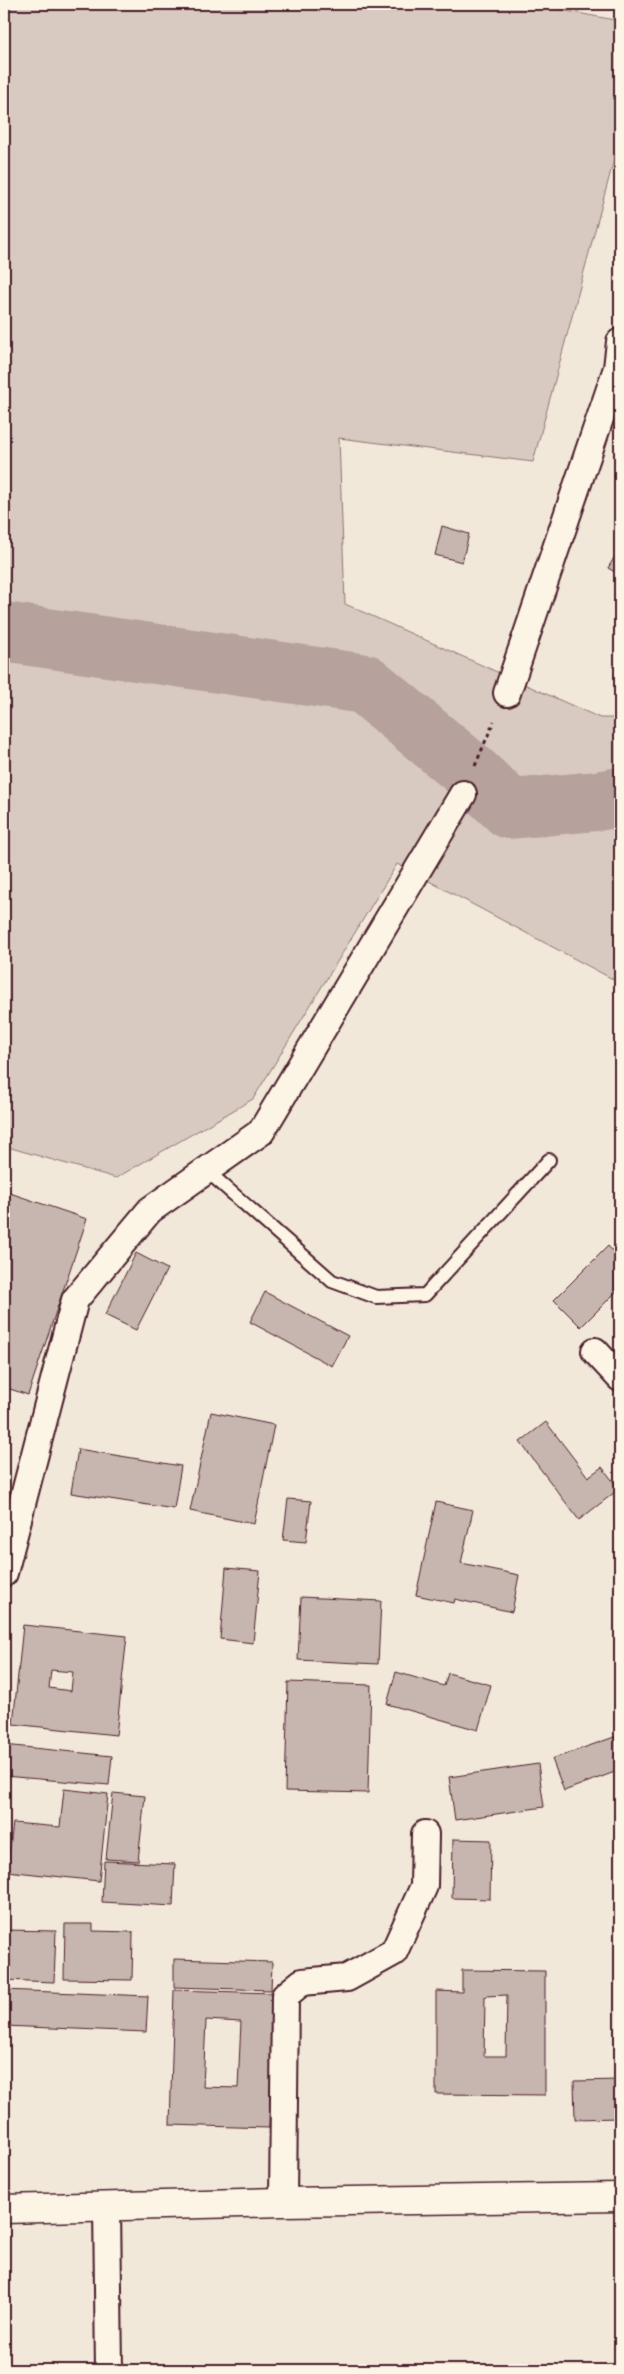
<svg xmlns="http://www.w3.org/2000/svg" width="624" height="2374" font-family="'Comic Neue',sans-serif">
  <rect width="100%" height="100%" fill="#f1e8da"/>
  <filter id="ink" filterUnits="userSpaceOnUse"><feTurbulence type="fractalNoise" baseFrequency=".02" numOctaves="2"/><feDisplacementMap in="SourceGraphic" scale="10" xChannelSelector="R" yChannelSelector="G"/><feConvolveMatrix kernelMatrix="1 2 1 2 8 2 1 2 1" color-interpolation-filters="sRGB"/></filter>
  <g filter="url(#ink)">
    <polygon fill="#d8cac0" stroke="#917476" points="4,4 530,4 620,21 620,137 533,462 339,438 345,604 600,718 620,718 620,983 397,864 253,1099 116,1178 4,1146"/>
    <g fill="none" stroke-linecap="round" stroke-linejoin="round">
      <polyline stroke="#b6a19c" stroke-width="60" points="4,632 365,684 466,768 510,809 597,801 620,797"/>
    </g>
    <g fill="#c7b6af" stroke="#4a1f2b" fill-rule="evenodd">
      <polygon points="442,526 469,534 462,562 435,555"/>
      <polygon points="620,548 620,575 608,568"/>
      <polygon points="4,1191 87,1219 28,1395 4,1387"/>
      <polygon points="608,1246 620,1259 620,1288 581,1327 554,1300"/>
      <polygon points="136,1253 167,1269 136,1330 105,1315"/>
      <polygon points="265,1292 348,1336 332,1366 250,1322"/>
      <polygon points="211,1412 274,1425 254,1524 190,1511"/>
      <polygon points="546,1422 588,1477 602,1467 619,1489 579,1520 520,1442"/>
      <polygon points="78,1449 181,1466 174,1509 71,1493"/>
      <polygon points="288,1499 311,1501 306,1542 283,1540"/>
      <polygon points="436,1502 473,1510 461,1563 519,1575 512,1612 455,1599 454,1603 416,1595"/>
      <polygon points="226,1568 260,1571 253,1643 220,1639"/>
      <polygon points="301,1597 381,1601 378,1664 298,1660"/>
      <path d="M 23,1625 L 127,1636 L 116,1735 L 13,1724 ZM 51,1670 L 73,1672 L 71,1691 L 49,1688 Z"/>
      <polygon points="396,1672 444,1686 448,1673 491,1685 478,1730 387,1704"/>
      <polygon points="288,1682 371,1685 368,1793 285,1791"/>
      <polygon points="620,1735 620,1770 564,1791 552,1759"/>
      <polygon points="4,1745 112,1756 109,1785 4,1776"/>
      <polygon points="538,1764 544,1807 455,1820 449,1777"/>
      <polygon points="64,1789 108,1794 99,1881 7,1871 13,1823 60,1827"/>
      <polygon points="113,1793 145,1796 138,1861 106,1859"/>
      <polygon points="453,1839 491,1840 490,1899 452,1898"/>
      <polygon points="104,1861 175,1864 173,1906 102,1902"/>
      <polygon points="65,1924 93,1924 93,1931 133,1932 132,1980 64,1979"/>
      <polygon points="4,1930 56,1931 54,1982 4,1980"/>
      <polygon points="174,1959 272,1962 271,1990 174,1987"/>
      <path d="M 462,1970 L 545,1971 L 545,2095 L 436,2094 L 436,1991 L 462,1992 ZM 507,1995 L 506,2056 L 484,2056 L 485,1996 Z"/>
      <polygon points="4,1990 148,1996 146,2032 4,2026"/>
      <path d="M 174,1990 L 273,1993 L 269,2128 L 170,2125 ZM 206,2020 L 241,2022 L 238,2088 L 203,2087 Z"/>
      <polygon points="620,2080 620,2118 575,2119 574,2081"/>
    </g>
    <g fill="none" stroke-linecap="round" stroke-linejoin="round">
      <defs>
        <polyline id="service" points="206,1170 332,1281 376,1297 425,1295 549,1160"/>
        <g id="minor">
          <polyline points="507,693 617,368 620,342"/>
          <polyline points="595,1351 620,1378"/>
          <polyline points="4,1573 75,1300 150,1210 261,1132 463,794"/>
          <polyline points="283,2202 285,1996 302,1982 347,1978 394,1952 424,1886 425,1834"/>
          <polyline points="107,2207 109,2370"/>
        </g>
        <polyline id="primary" points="4,2209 283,2202 620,2197"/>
      </defs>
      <use href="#service" stroke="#4a1f2b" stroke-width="16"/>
      <use href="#minor" stroke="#4a1f2b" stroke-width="30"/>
      <use href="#primary" stroke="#4a1f2b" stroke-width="31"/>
      <polyline stroke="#4a1f2b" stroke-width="3" stroke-dasharray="4 4" stroke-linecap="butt" points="475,766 494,721"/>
      <use href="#service" stroke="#fcf5e5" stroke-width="12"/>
      <use href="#minor" stroke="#fcf5e5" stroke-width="26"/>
      <use href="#primary" stroke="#fcf5e5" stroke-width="28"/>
    </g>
  </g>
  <rect width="624" height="2374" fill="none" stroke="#fcf5e5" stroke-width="20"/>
  <rect x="10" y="10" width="604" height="2354" fill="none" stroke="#4a1f2b" stroke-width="2" filter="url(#ink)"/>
</svg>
